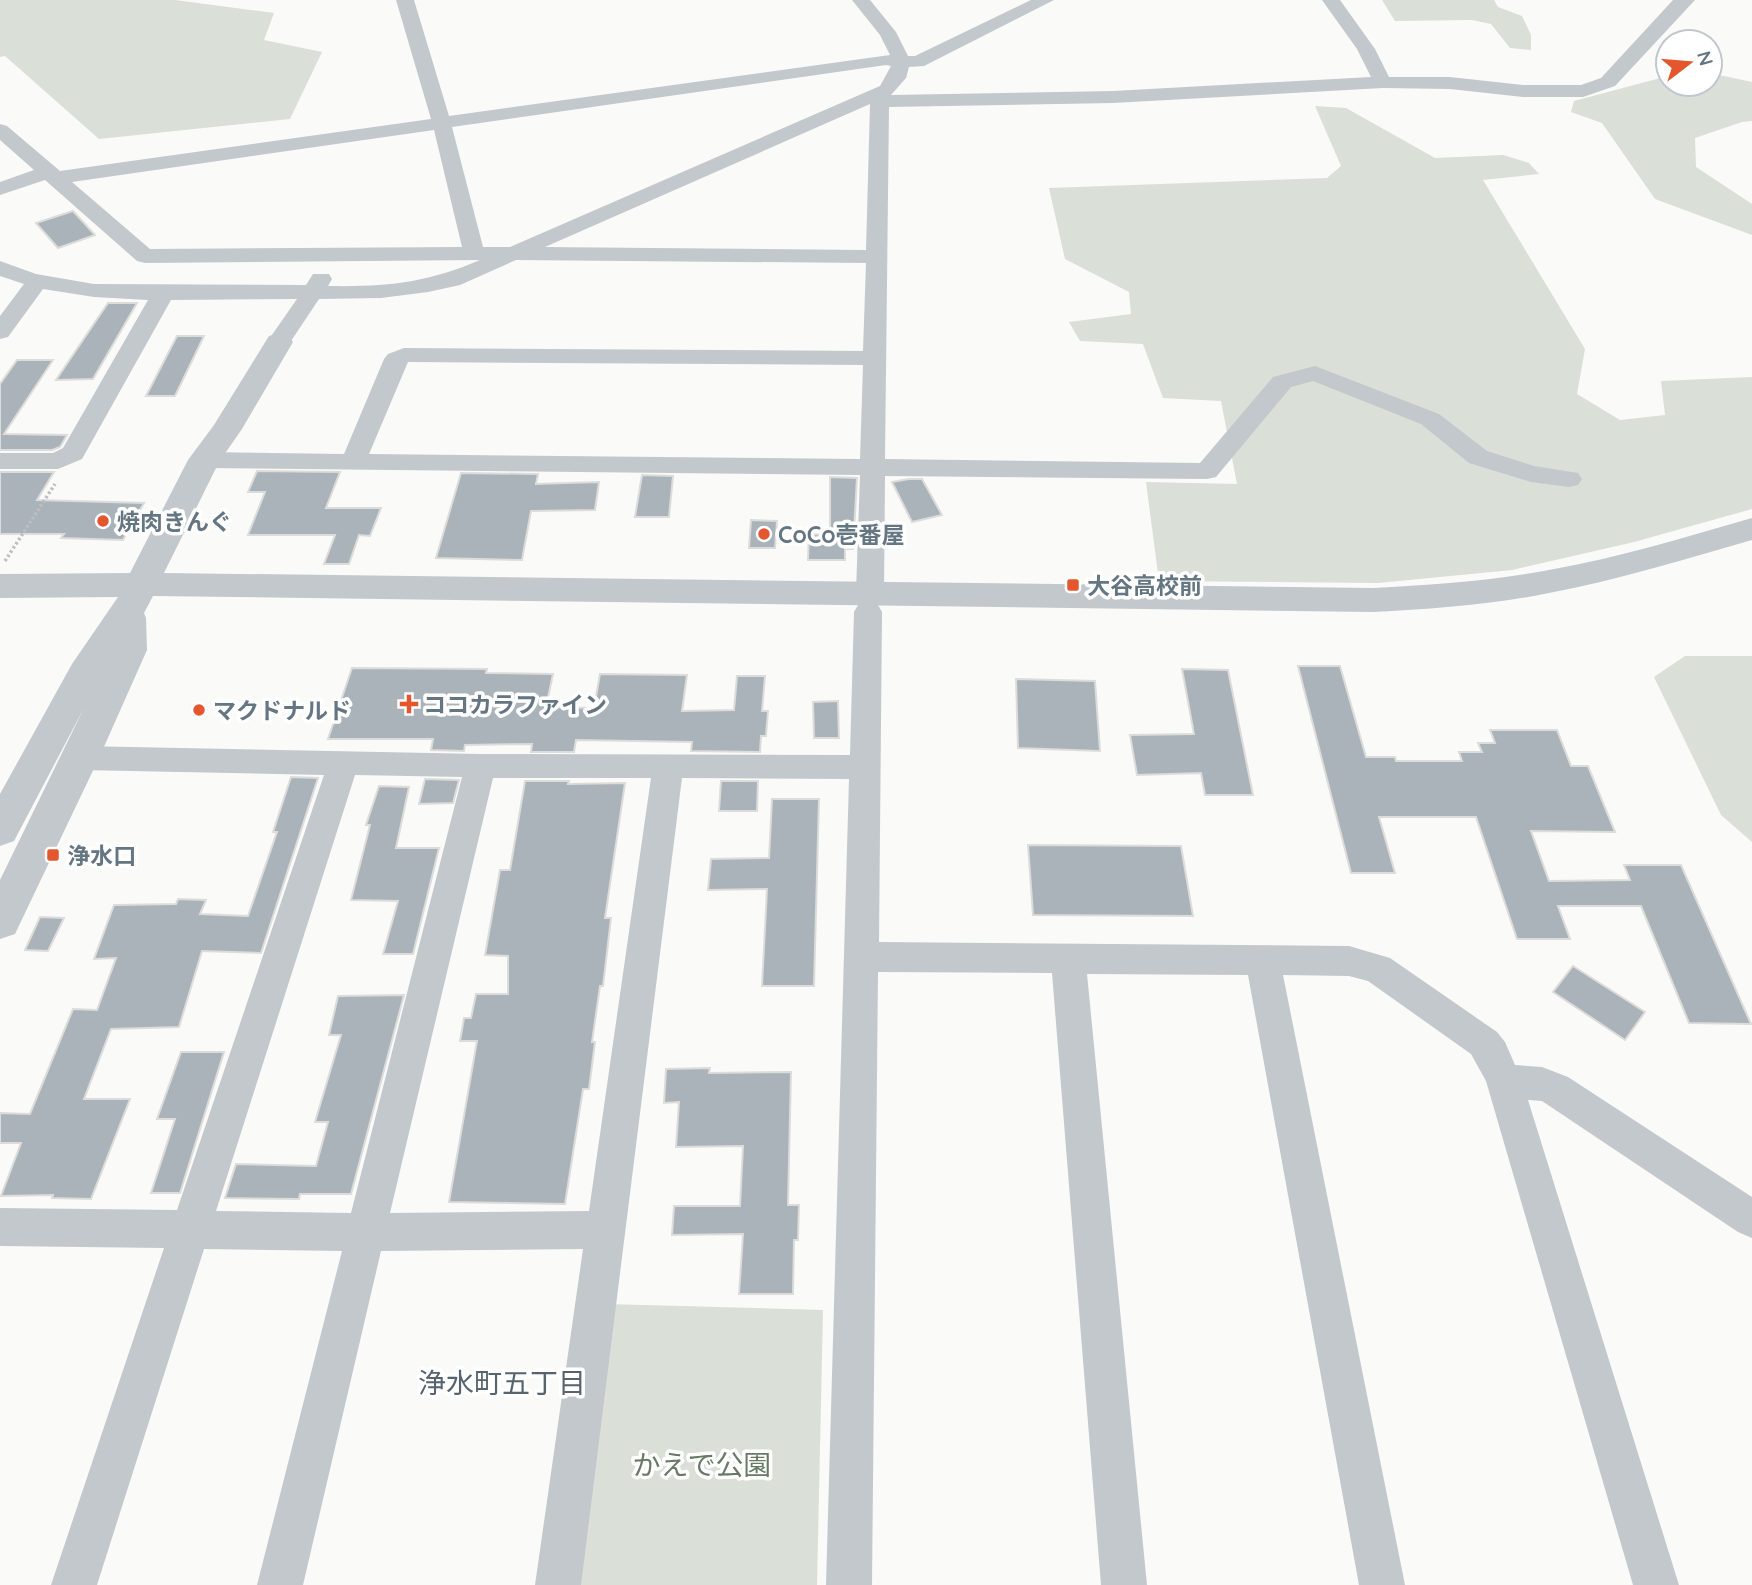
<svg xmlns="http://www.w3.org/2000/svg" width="1752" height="1585" font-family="Quicksand,'Noto Sans JP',sans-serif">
  <rect width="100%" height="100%" fill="#fafaf8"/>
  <g fill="#dadfd7">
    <polygon points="0,0 175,0 274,13 264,40 322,52 290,119 99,139 5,56 0,57"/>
    <polygon points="1382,0 1494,0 1498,7 1522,16 1531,35 1531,50 1510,48 1491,24 1472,20 1395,21"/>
    <polygon points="1710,73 1752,82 1752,121 1742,122 1695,138 1696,167 1752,204 1752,235 1655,199 1602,123 1571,112 1574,101 1668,76 1668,84 1710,84"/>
    <polygon points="1315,106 1346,108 1435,158 1503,155 1529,163 1539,174 1483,180 1585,349 1577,394 1620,420 1665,415 1661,381 1752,377 1752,509 1634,542 1512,570 1378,583 1159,581 1146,482 1237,484 1221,401 1163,398 1143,344 1080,341 1069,322 1131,314 1129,292 1065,259 1049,188 1327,178 1341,166"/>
    <polygon points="1685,656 1752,656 1752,842 1721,815 1654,677"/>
    <polygon points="606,1304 823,1310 817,1585 568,1585"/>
  </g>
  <g fill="#aab3b9" stroke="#dcdcda" stroke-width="2">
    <polygon points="73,211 95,235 58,248 36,223"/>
    <polygon points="108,303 137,303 93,379 56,380"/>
    <polygon points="177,336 204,336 175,396 146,396"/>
    <polygon points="17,360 53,360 4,434 67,435 60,447 52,450 0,450 0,384"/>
    <polygon points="257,471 340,472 326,508 381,508 370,536 359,535 349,564 324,564 335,535 248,535 265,492 248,492"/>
    <polygon points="0,472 54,472 37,500 144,503 123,540 61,538 64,534 0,534"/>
    <polygon points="461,473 538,474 536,484 599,482 595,510 531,511 522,560 436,558"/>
    <polygon points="642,475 673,476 669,517 635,517"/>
    <polygon points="830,477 857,478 853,549 845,549 845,560 808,560 809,534 830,535"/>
    <polygon points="909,479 922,479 942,515 912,522 892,482"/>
    <polygon points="751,520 777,521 775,548 749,548"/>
    <polygon points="1298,666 1340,666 1366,757 1395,757 1396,761 1462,761 1459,752 1482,752 1478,743 1495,743 1490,730 1557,730 1571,766 1588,766 1615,832 1531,831 1549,881 1630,880 1624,865 1681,865 1751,1024 1689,1023 1641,906 1558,906 1570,939 1517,939 1476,817 1379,817 1395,873 1351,873"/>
    <polygon points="352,668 487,669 486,673 553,674 546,707 594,708 600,674 687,675 682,711 734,710 737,676 765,676 762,711 768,711 766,736 761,736 760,752 691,751 692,742 576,740 574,752 531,752 532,744 465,745 464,751 431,750 433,739 328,739"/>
    <polygon points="1182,669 1228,670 1253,795 1205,795 1201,773 1137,775 1130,735 1194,734"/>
    <polygon points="1016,679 1095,681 1100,751 1018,748"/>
    <polygon points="838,701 839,738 814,738 813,702"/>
    <polygon points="291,777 318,778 261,953 202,951 179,1027 111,1029 84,1099 130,1099 91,1199 52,1198 53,1195 1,1196 21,1143 0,1143 0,1113 30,1114 73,1009 97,1010 116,958 94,959 114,905 176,904 178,899 206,900 200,914 248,916 277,832 273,832"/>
    <polygon points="425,779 459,780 453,803 419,804"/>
    <polygon points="525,781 569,781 568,784 625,783 605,918 611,918 603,986 600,986 592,1042 595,1042 589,1089 583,1089 565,1204 449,1202 477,1041 460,1041 464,1018 471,1018 476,994 508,994 508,956 485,955 500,870 510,870"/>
    <polygon points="721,781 758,781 757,811 719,811"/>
    <polygon points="379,786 409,787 396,848 439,848 413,954 383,954 398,901 351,900 370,825 366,825"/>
    <polygon points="772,799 819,799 814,986 762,986 767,889 708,890 711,859 769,858"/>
    <polygon points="1028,845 1181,846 1193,916 1033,915"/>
    <polygon points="40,917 64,918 48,951 25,950"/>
    <polygon points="1573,966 1645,1012 1625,1040 1553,992"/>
    <polygon points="404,995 351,1194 300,1194 299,1199 225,1198 236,1164 316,1166 328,1122 315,1122 341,1035 329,1035 338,996"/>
    <polygon points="181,1052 224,1052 180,1193 151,1193 175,1119 157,1119"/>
    <polygon points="710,1068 709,1073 791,1072 788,1205 799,1205 798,1240 794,1240 793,1294 739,1294 743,1234 672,1235 674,1206 740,1206 743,1146 676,1147 679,1102 664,1103 666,1069"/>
  </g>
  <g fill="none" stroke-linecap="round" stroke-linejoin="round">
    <polyline stroke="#bbbfc2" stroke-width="3.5" stroke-dasharray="2.5 2.5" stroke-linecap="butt" points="5,561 55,484"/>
    <g fill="#c3c8cc" fill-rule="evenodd">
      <path d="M 396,0 L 414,0 L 449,116 L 890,55 L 880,35 L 852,0 L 870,0 L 896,32 L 908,56 L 915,56 L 1031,0 L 1054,0 L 924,66 L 909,67 L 906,78 L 891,95 L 1113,91 L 1371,77 L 1357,49 L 1322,0 L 1340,0 L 1375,49 L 1389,77 L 1450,77 L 1523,85 L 1581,85 L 1601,78 L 1673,0 L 1695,0 L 1615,86 L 1583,97 L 1523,97 L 1450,89 L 1383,88 L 1113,103 L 889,107 L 885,459 L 1200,463 L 1273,377 L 1315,366 L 1439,414 L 1487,451 L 1534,466 L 1578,473 L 1582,479 L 1578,485 L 1569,487 L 1531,482 L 1469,463 L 1421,424 L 1313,381 L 1291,387 L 1216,477 L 1207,479 L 885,476 L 884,592 L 880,599 L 870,602 L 860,599 L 856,592 L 860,475 L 204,468 L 195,466 L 191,460 L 195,454 L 204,452 L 344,454 L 384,359 L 388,354 L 404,348 L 863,351 L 866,263 L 516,260 L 460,285 L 428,292 L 381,298 L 319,299 L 287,347 L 271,347 L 267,342 L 297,299 L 171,300 L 82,459 L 58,469 L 0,469 L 0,453 L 53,453 L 63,448 L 148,300 L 94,297 L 43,289 L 8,337 L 0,339 L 0,316 L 24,284 L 0,276 L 0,261 L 36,274 L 94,284 L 306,285 L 313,274 L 329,274 L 332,279 L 328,286 C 387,287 426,283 480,260 L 145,263 L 137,261 L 45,180 L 0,195 L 0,182 L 34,170 L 0,140 L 0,124 L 7,126 L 60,171 L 431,119 ZM 886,65 L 891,66 L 880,86 L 510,247 L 483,247 L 452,127 ZM 870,104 L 866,250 L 545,247 ZM 434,130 L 462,247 L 150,249 L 72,182 ZM 408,362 L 863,365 L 860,459 L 369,454 Z"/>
      <path d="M 868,602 L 878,605 L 882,612 L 879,942 L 1349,946 L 1390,958 L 1497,1032 L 1505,1042 L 1515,1065 L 1542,1067 L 1568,1077 L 1752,1197 L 1752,1238 L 1738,1232 L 1542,1101 L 1528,1100 L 1679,1585 L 1633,1585 L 1486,1081 L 1471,1054 L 1368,981 L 1349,976 L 1283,975 L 1405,1585 L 1359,1585 L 1248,975 L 1087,974 L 1147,1585 L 1101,1585 L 1052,973 L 878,972 L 872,1585 L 826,1585 L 849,779 L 682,778 L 581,1585 L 535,1585 L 583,1249 L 381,1251 L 303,1585 L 257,1585 L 342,1251 L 204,1249 L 97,1585 L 51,1585 L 164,1248 L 0,1246 L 0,1208 L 177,1210 L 324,775 L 80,770 L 69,766 L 65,758 L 69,750 L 80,746 L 480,754 L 850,755 L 854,612 L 858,605 ZM 355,775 L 462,777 L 351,1213 L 216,1211 ZM 493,778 L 651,778 L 589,1211 L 390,1213 Z"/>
    </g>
    <path fill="#c3c8cc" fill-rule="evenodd" d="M 279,333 L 289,336 L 293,342 L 242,429 L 219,462 L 164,573 L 1373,588 C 1432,585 1491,581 1549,570 C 1618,558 1685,537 1752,518 L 1752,540 C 1685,559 1618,580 1549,593 C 1491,605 1432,609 1373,612 L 153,596 L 144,613 L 146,618 L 147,650 L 99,758 L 15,934 L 0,939 L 0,880 L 84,708 L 14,841 L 0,846 L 0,794 L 72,664 L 118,597 L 0,598 L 0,574 L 130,573 L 188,460 L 214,425 L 269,336 Z"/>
  </g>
  <g fill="#e4572e" stroke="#fff" stroke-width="2.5">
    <circle cx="103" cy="521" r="7"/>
    <circle cx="764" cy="534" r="7"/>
    <rect x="1066" y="578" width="14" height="14" rx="3.5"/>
    <path d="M405.5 693.5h7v7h7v7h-7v7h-7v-7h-7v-7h7z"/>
    <circle cx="199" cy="710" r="7"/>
    <rect x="46" y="848" width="14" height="14" rx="3.5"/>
  </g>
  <g text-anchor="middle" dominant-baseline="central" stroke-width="7" stroke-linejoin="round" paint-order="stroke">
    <g font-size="23" font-weight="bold" fill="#657683" stroke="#fff" text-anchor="start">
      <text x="117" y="521">焼肉きんぐ</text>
      <text x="778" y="534">CoCo壱番屋</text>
      <text x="1087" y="585">大谷高校前</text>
      <text x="423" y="704">ココカラファイン</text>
      <text x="213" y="710">マクドナルド</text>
      <text x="67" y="855">浄水口</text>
    </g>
    <g font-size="28" fill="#57646e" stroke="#fff">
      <text x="502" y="1382">浄水町五丁目</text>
    </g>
    <g font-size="28" fill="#687a64" stroke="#fff">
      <text x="702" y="1464">かえで公園</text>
    </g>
  </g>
  <g transform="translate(1689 63) rotate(74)"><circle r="33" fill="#ffffff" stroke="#c1c8cd" stroke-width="2"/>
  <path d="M0-5L12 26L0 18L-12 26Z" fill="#e4572e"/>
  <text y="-10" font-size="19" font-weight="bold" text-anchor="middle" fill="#657683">N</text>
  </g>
</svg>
